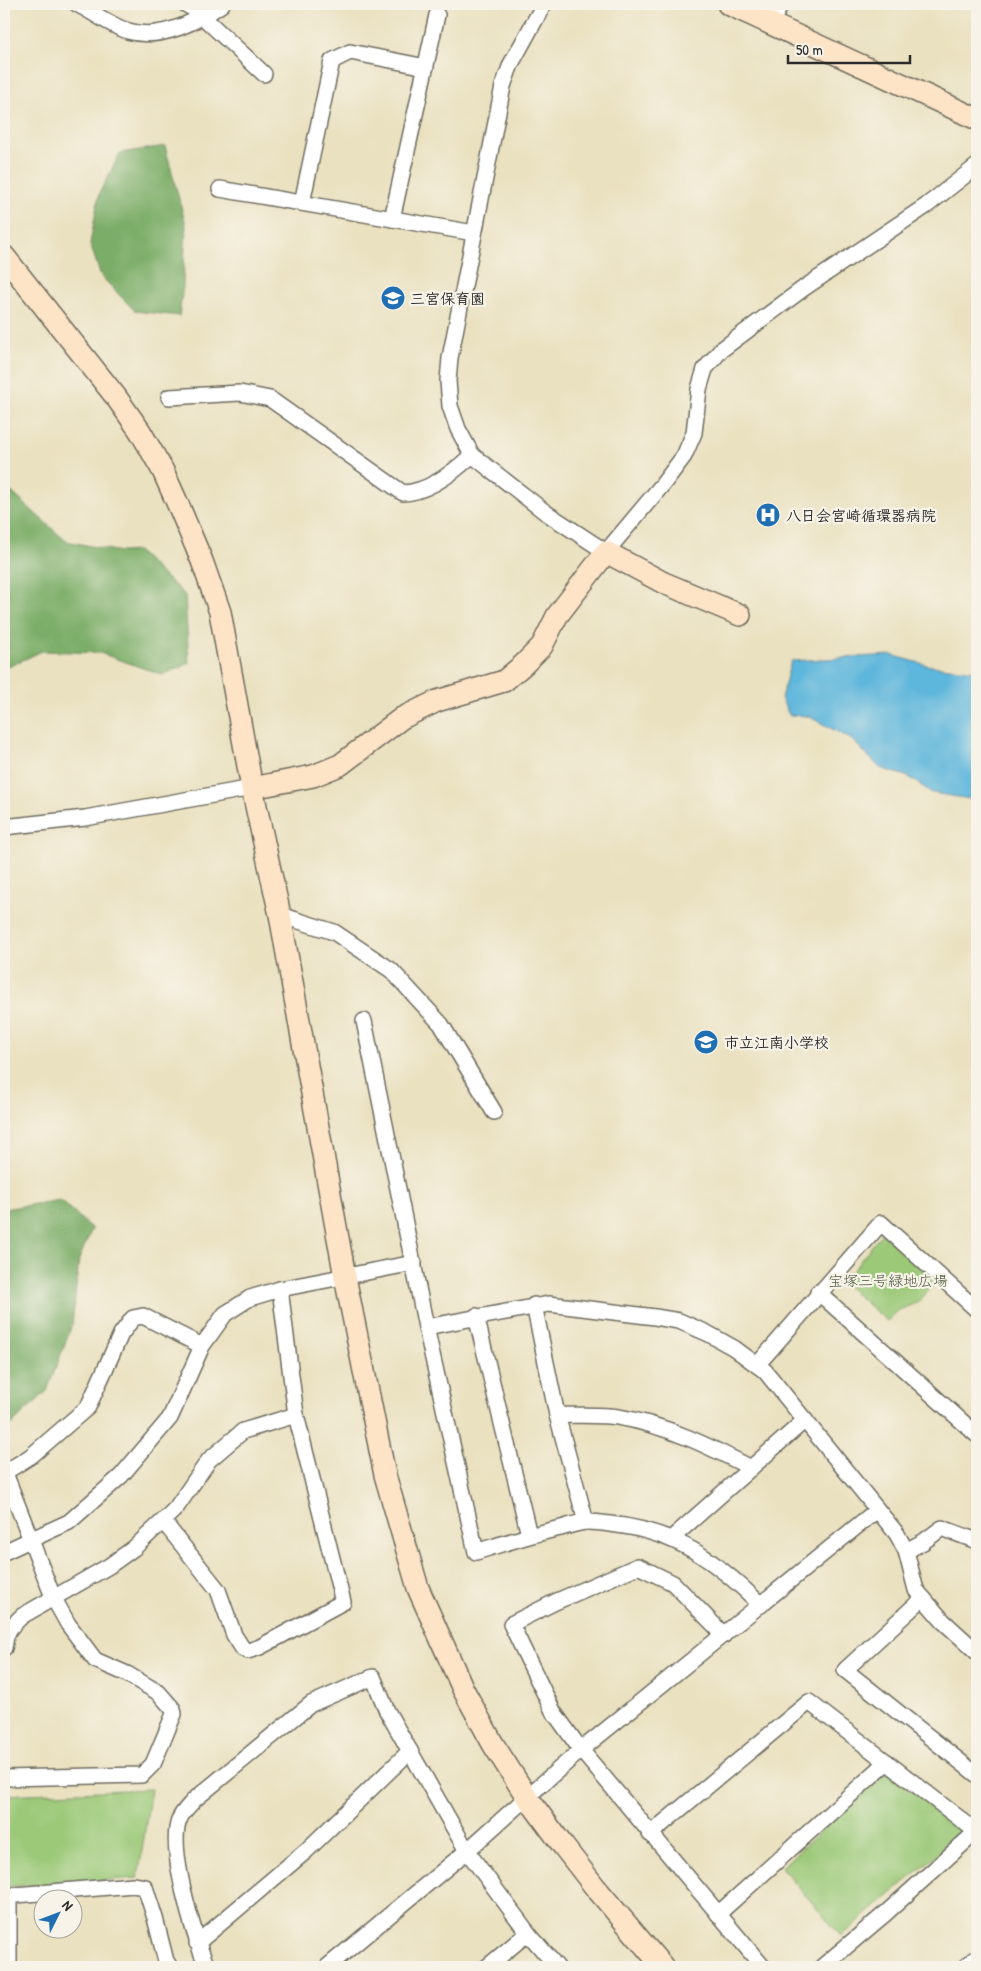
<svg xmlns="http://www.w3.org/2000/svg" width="981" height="1971" font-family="'Patrick Hand','Klee One',sans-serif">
  <rect width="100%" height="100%" fill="#f7f3e8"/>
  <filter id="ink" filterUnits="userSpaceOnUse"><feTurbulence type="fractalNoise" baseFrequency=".02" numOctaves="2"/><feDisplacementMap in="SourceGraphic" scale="10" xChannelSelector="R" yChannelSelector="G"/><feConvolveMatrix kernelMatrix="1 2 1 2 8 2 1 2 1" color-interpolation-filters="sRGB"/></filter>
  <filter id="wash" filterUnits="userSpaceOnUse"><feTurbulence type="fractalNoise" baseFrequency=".0096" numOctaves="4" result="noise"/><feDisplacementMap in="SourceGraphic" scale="20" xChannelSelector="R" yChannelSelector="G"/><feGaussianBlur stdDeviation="1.12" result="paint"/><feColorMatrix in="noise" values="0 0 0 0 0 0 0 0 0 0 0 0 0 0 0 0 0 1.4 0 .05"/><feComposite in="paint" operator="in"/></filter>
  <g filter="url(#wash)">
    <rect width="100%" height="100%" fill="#eae1c0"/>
    <g fill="#9bc978" stroke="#637a52">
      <polygon points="882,1233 935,1281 934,1285 917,1303 899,1310 887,1321 843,1283"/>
      <polygon points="887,1772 965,1831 841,1936 781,1867"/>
      <polygon points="151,1789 138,1878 4,1887 4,1795"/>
    </g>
    <g fill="#7cad68" stroke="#546c4a">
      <polygon points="165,146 186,225 183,286 179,316 135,311 101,276 90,244 99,194 120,153"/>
      <polygon points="4,379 7,488 66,541 121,552 137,551 185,595 189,663 163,675 100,653 42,651 4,669"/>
      <polygon points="60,1200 92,1229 79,1259 72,1325 47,1391 4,1432 4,1209"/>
    </g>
    <polygon fill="#5db6db" stroke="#447083" points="891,655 931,666 977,671 977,800 932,793 909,777 880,768 851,739 808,716 789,715 781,698 791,661"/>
  </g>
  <g filter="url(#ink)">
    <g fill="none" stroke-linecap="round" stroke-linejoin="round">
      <defs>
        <g id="street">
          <path d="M 77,4 C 93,12 111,26 128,31 C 161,41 196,22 222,4"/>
          <polyline points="185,4 199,12 203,17 264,74"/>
          <polyline points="544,4 511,64 503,86 450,358 448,381 450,406 458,429 472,455 545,512 606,552 663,484 684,456 694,433 699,389 705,369 721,350 804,288 926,206 977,166"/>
          <polyline points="771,24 781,4"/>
          <polyline points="220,189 474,233"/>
          <polyline points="302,203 332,61 350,52 426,67"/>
          <polyline points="392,219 437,15"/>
          <path d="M 169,397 L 240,393 L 270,399 L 403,493 C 429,492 454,472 472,455"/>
          <polyline points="4,827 85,818 252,788"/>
          <polyline points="280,915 334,932 391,970 441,1024 494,1112"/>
          <path d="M 364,1021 L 426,1327 L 476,1552 C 505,1543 532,1534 561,1528 C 569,1526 579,1522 587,1522 C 595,1522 603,1523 610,1524 C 676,1531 715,1560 761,1605"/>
          <polyline points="818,1292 977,1435"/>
          <polyline points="534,1305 557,1415 586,1522"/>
          <polyline points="476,1316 529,1535"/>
          <polyline points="426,1327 549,1304 655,1317 679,1321 707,1333 734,1348 765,1371 897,1534 906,1551 916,1590 943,1621 977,1652"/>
          <polyline points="757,1365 881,1223 977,1310"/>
          <path d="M 557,1415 C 577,1416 599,1414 618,1417 C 666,1425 709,1446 751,1468"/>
          <polyline points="4,1473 31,1456 88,1407 121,1334 133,1318 143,1316 202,1346"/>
          <polyline points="163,1521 218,1590 234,1635 243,1649 248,1651 260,1647 343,1602 296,1415 280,1289"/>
          <polyline points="672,1538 805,1420"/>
          <polyline points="906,1551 923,1542 942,1528 977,1541"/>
          <polyline points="4,1552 69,1522 121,1476 170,1418 202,1346 225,1314 250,1298 280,1289 414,1263"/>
          <polyline points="923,1598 845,1670 977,1775"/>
          <polyline points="724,1635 673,1583 638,1566 555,1602 511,1624 553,1711 581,1750 763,1967"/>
          <polyline points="4,1648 6,1636 10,1628 22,1616 109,1566 134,1548 163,1521 176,1508 209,1460 243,1431 296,1415"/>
          <polyline points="4,1778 142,1775 153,1764 174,1714 173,1709 159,1693 127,1674 95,1660 68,1624 53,1597 5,1473"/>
          <polyline points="650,1834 809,1702 977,1832"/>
          <polyline points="9,1895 9,1967"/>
          <polyline points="4,1896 133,1885 145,1887 155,1918 166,1961 170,1967"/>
          <polyline points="718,1914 887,1762"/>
          <polyline points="197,1943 306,1851 410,1751"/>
          <path d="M 207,1967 C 195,1938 166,1846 180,1818 C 183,1811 190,1805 194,1800 L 311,1704 L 373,1677 L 387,1711 L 467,1851 L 528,1933 L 557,1967"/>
          <polyline points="327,1967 467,1851 527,1797 581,1750 877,1510"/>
          <polyline points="487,1967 528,1933"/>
          <polyline points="822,1967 886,1913 977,1831"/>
          <polyline points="965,1967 977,1957"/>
        </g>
        <g id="secondary">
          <polyline points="728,4 977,119"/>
          <polyline points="4,256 116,397 140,431 163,471 180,509 202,561 220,612 252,788 280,915 345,1277 368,1391 385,1475 418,1588 463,1689 493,1744 527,1797 564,1847 595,1887 663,1967"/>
          <polyline points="252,788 313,776 340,765 402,718 437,701 504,681 523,665 542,646 557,616 606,552 664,583 740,615"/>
        </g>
      </defs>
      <use href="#street" stroke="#6e6b5f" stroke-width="18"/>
      <use href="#secondary" stroke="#6e6b5f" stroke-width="24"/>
      <use href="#street" stroke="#fff" stroke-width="15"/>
      <use href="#secondary" stroke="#fee4c6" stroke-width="21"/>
    </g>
  </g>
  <defs>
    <symbol id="school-disc" viewBox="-11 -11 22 22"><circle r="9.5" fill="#1f6fb2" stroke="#f7f3e8"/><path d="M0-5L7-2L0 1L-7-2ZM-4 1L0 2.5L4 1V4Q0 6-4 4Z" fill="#fff"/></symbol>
    <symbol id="hospital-disc" viewBox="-11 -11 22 22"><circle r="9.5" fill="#1f6fb2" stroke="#f7f3e8"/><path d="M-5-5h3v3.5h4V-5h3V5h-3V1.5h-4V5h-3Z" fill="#fff"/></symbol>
  </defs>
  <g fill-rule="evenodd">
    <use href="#school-disc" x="379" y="284" width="28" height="28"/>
    <use href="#hospital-disc" x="754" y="501" width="28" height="28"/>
    <use href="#school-disc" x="692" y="1028" width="28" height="28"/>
  </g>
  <g text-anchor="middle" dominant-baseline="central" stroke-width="4.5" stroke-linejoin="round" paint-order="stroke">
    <g font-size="15" font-weight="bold" fill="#2b2b2b" stroke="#f7f3e8" text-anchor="start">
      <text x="410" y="298">三宮保育園</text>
      <text x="786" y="515">八日会宮崎循環器病院</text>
      <text x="724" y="1042">市立江南小学校</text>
    </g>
    <g font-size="15" fill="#4d5a42" stroke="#f7f3e8">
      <text x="888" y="1280">宝塚三号緑地広場</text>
    </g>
  </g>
  <rect width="981" height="1971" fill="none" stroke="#f7f3e8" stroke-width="20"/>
  <g transform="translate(58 1914) rotate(48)"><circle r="24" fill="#f7f3e8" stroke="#a5a39c"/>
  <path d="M0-4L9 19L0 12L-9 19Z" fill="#1f6fb2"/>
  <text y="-8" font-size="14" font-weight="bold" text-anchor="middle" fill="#2b2b2b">N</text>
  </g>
  <path d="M788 55v8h122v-8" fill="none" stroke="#2b2b2b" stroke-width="2.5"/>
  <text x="796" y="55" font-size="15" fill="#2b2b2b" stroke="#f7f3e8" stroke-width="4" paint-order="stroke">50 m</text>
</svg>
